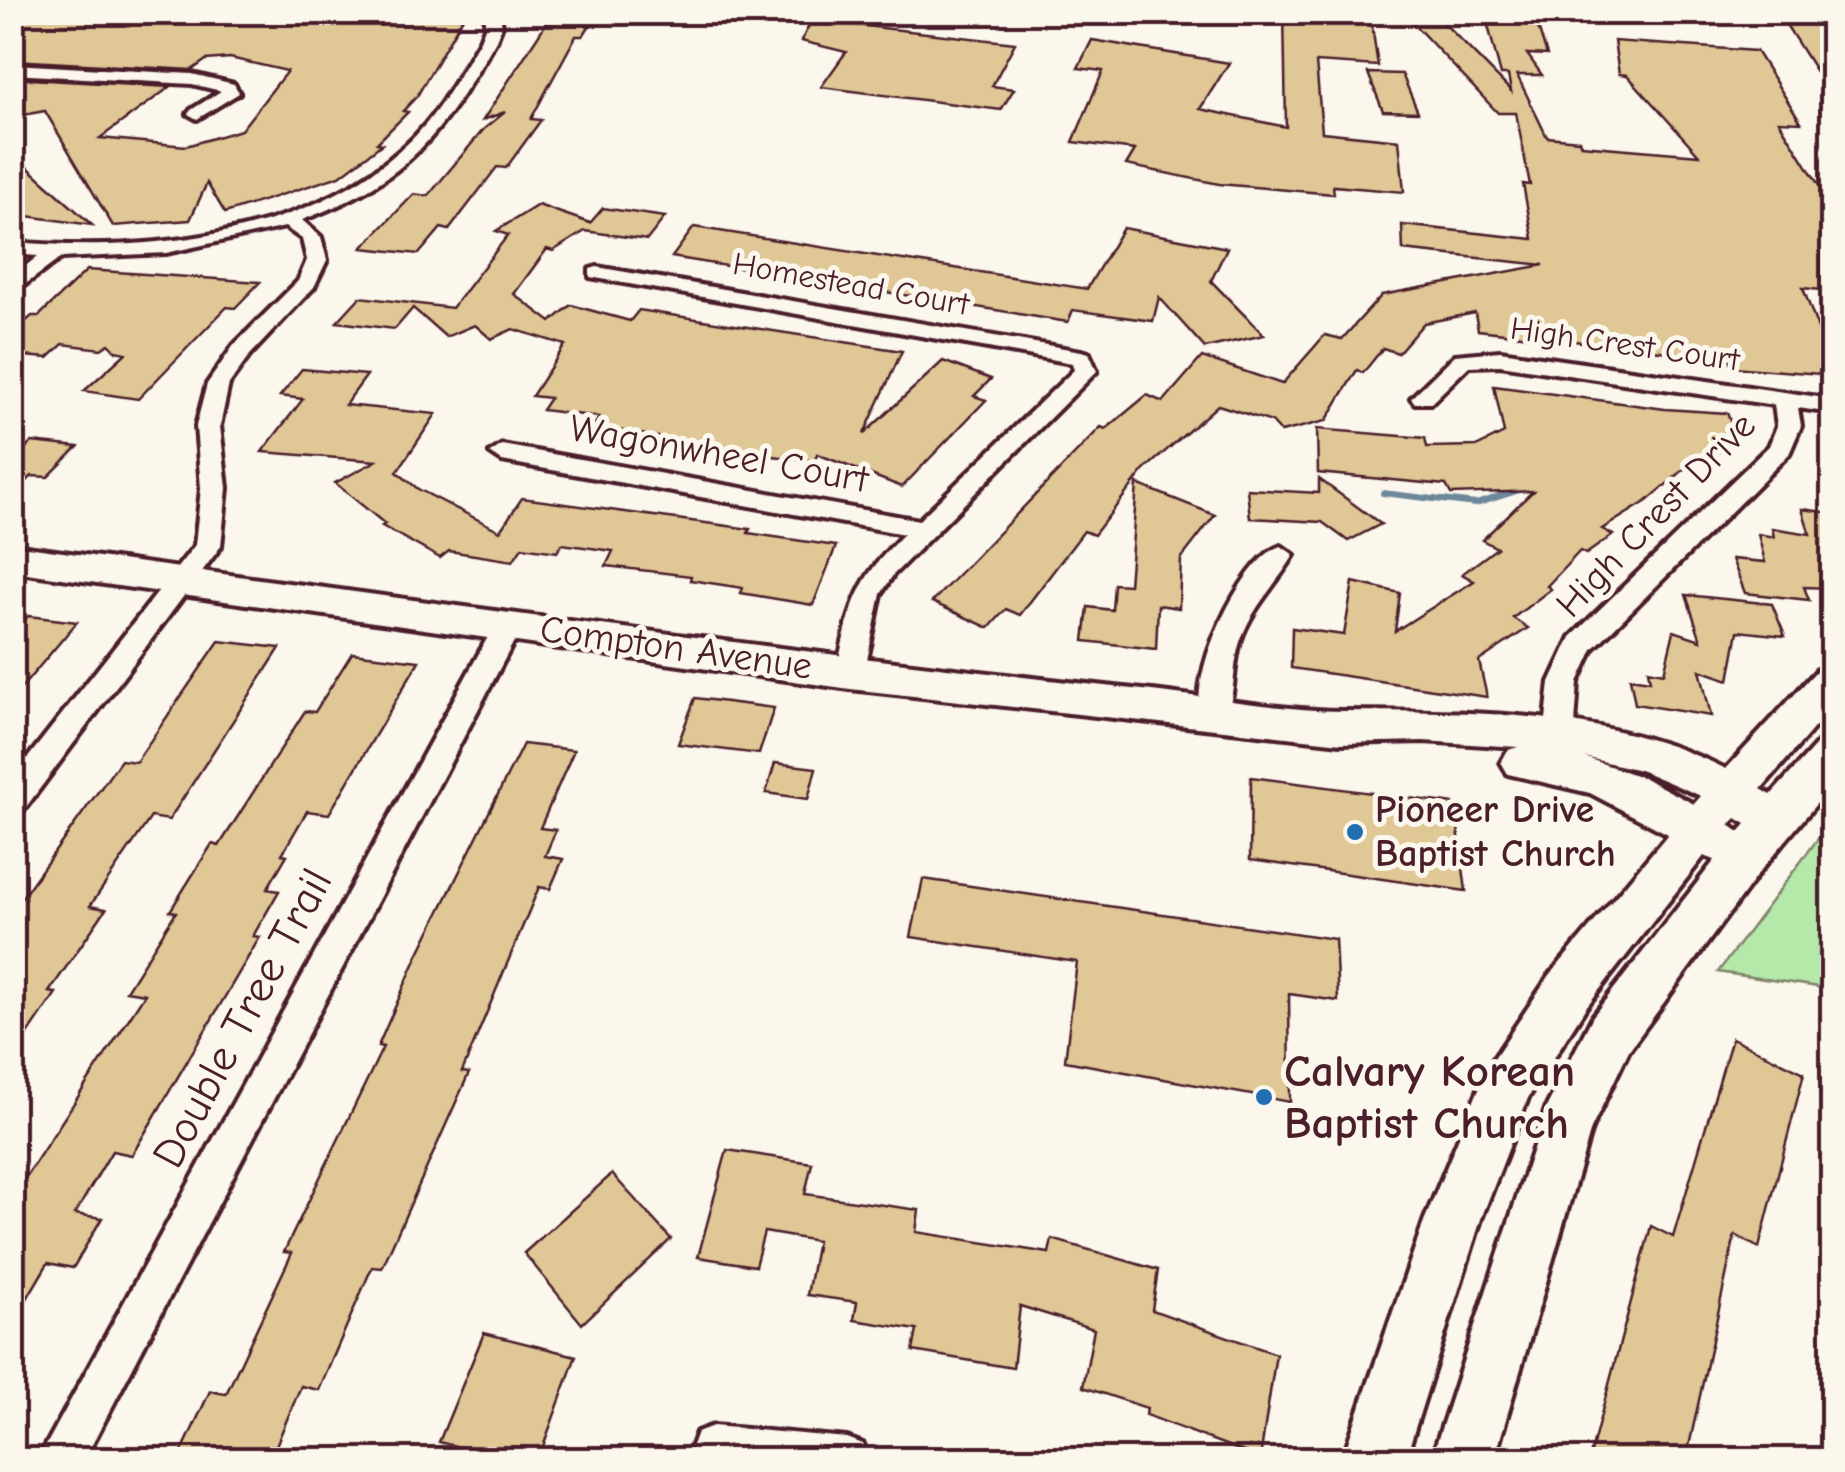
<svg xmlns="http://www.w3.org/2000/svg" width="1845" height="1472" font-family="'Comic Neue',sans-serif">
  <rect width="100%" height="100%" fill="#fbf7ec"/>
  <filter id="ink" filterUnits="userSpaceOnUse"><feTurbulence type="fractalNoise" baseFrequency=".01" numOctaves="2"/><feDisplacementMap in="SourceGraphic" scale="20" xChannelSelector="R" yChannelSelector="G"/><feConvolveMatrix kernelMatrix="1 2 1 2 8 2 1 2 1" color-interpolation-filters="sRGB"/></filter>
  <g filter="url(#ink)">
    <polygon fill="#b4e9aa" stroke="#7f846a" stroke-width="2.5" points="1832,820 1832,989 1718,972"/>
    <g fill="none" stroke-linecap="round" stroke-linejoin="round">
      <polyline stroke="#6d879b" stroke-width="6" points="1383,493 1476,504 1526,488"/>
    </g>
    <g fill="#dfc796" stroke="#4a1f2b" stroke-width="2.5">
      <polygon points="20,12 390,12 387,15 463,17 417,96 403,111 408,112 377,143 382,144 340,176 225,213 207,183 190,220 113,226 45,111 12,117 12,78 170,87 100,138 186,146 241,130 287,71 230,58 206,60 192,70 12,60 12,34 19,33"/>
      <polygon points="559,12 598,12 583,36 576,36 531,119 541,120 506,168 497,167 449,230 441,228 419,254 362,248 414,194 428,196 484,129 505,112 483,120 547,22 554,22"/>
      <polygon points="1284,12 1370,12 1378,66 1316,62 1322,132 1399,140 1404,192 1333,186 1334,194 1219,184 1126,165 1135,150 1073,142 1103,71 1078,68 1092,40 1229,63 1200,109 1286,127"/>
      <polygon points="1416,12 1433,12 1511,91 1508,75 1501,75 1486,18 1536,21 1547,55 1527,54 1542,75 1517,75 1547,137 1579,140 1581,145 1699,155 1627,75 1619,74 1614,41 1756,51 1801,122 1779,121 1822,190 1821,290 1803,288 1821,337 1832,338 1832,375 1732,367 1729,359 1478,330 1475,313 1424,323 1398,353 1383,348 1363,373 1357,370 1326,421 1281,432 1272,422 1218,405 1144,470 1094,535 1084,531 1020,615 1006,609 989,628 932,602 1101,427 1106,429 1147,395 1163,402 1202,357 1282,384 1325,335 1342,339 1382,295 1544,265 1403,250 1402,225 1533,239 1523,184 1530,185 1516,113 1498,113 1409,19"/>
      <polygon points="1778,12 1832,12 1832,97"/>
      <polygon points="812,20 1015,43 992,86 1014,89 1001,110 821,87 846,52 801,41"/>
      <polygon points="1368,73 1402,74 1418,112 1383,111"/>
      <polygon points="12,153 92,225 12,214"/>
      <polygon points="538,205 590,223 603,208 665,217 647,240 585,231 553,251 547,249 514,294 551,322 571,305 630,321 639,310 902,351 864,434 943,361 991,379 974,396 986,400 902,487 817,454 815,461 755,454 594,426 599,417 542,410 550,398 532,396 565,345 513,329 491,339 475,325 446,337 413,308 395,329 337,322 360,297 452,308 508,235 496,231"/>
      <polygon points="694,227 1087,289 1123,228 1227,248 1211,281 1264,335 1205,348 1159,297 1153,321 1073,310 1068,322 672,257"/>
      <polygon points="87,270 217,279 260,282 235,308 227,307 138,399 84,391 126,353 116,351 109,344 101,349 63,344 48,358 12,355 12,333 32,316 39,316"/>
      <polygon points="302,369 367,375 345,405 436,414 397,472 418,489 500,531 522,498 750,529 748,533 836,546 813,605 741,593 743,588 690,580 691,576 606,566 613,551 562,544 557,552 522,547 513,561 449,551 440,558 382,526 385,524 335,483 376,461 262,452 303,399 280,396"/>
      <polygon points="1494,386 1665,409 1727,413 1737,438 1720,436 1726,452 1707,450 1647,501 1602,529 1613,535 1586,554 1580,551 1547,586 1551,589 1513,618 1528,628 1479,661 1487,697 1291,668 1292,628 1344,635 1353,582 1400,593 1395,631 1474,581 1462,574 1497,548 1482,540 1533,491 1451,494 1446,485 1318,473 1317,429 1425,438 1427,447 1478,446 1504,433"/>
      <polygon points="32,442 78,447 48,477 32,476 12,496 12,461"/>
      <polygon points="1319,479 1381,524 1348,541 1322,522 1250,518 1247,489 1319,493"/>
      <polygon points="1137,484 1215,515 1181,559 1179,608 1158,605 1156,649 1084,641 1088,607 1112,610 1114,584 1129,585"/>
      <polygon points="1802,509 1832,513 1832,588 1804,587 1809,600 1745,593 1732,559 1765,562 1758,534 1774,537 1772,528 1810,534"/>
      <polygon points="1686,595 1772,604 1785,636 1738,631 1729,680 1700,670 1711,716 1635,704 1630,678 1650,681 1648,670 1664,673 1674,631 1701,640"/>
      <polygon points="28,616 77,622 12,699 12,634"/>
      <polygon points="219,641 280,648 169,820 151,817 90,906 106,909 49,992 56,993 12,1058 12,911 121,760 136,762"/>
      <polygon points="352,653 419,661 329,814 307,811 282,854 287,855 267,889 279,891 253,936 260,937 132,1155 112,1151 75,1214 102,1218 73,1268 48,1263 12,1324 12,1198 145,994 126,991 176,912 170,911 212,844 219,846 305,711 315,712"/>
      <polygon points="695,698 774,708 759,754 678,744"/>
      <polygon points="523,744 574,750 540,828 556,830 545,856 563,859 550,889 539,887 462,1072 469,1073 382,1268 372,1267 319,1390 301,1386 270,1460 178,1460 210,1391 226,1394 292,1253 284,1252 383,1047 378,1046 417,957"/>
      <polygon points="775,763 816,768 808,799 766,793"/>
      <polygon points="1251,777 1455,804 1466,891 1250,860"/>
      <polygon points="923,879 1335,939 1338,1001 1289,994 1290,1102 1065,1061 1077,962 911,937"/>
      <polygon points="1732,1038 1804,1073 1759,1248 1735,1235 1686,1460 1589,1460 1651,1226 1673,1237"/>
      <polygon points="727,1150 812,1163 805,1194 919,1210 916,1232 1049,1253 1052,1239 1158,1270 1152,1310 1276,1354 1260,1458 1146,1415 1147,1408 1083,1387 1094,1329 1020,1306 1013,1368 913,1351 917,1330 854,1320 857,1302 807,1295 817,1241 764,1232 755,1266 698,1257"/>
      <polygon points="612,1174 671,1239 582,1324 524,1253"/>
      <polygon points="484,1333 576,1356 538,1460 509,1460 439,1442"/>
    </g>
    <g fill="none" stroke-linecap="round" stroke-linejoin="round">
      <defs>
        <g id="street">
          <path d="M 483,12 L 499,12 L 502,25 L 496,40 C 441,135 408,181 302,220 L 321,237 L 327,260 L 314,287 L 250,355 L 229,384 L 220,426 L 227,488 L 221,546 L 23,811 L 12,814 L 12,778 L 195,545 L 201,488 L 196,426 L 207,384 L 234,345 L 298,281 L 307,260 L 302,239 L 285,227 L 166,253 L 61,258 L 12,294 L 12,277 L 38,256 L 12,254 L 12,242 C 142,253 304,239 405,146 C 437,117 458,77 480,40 L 486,25 Z"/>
          <polygon points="12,64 192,74 234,84 239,93 197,119 188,114 191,110 221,91 192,84 12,74"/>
          <path d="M 597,267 L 1081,351 L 1089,353 L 1097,371 L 893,575 L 881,594 L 864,674 L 860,681 L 840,681 L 836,674 C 851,607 853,583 904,534 L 502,461 L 490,453 L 502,445 L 919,520 L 1074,370 L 1072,363 L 590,277 L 590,269 Z"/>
          <polygon points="1500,351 1832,399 1832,413 1798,408 1801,426 1789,454 1593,649 1578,682 1574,738 1570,746 1548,746 1544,738 1550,682 1571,637 1769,446 1777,426 1774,405 1500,365 1469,366 1431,403 1415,403 1411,398 1455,355"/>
          <path d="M 1281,546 L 1294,555 C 1276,585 1251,608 1240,642 C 1232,666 1236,698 1224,720 L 1204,720 C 1183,683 1242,557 1281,546 Z"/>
          <polygon points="509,614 523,624 84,1460 38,1460 495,624"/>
          <polygon points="713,1426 847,1438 863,1444 869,1460 696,1460 691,1448 697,1432"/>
        </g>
        <path id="secondary" d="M 12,545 C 392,597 771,651 1152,691 C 1215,698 1280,710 1343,711 C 1473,712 1606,709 1726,769 L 1818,669 L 1832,665 L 1832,707 L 1761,789 L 1771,795 L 1817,744 L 1832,739 L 1832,785 L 1760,871 L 1629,1050 L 1591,1129 L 1494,1460 L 1431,1460 L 1547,1106 L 1593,1016 L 1715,860 L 1704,856 L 1586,1007 L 1528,1098 L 1481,1219 L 1405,1460 L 1342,1460 L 1425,1219 L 1488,1067 L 1550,975 L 1668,834 L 1590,793 L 1508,774 L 1501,762 L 1508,750 L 1518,747 L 1423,741 L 1341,743 L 850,689 L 12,571 ZM 1584,757 L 1640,770 L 1701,796 L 1694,804 L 1644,778 ZM 1736,818 L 1746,824 L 1739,832 L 1729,825 Z"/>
      </defs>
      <use href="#street" stroke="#4a1f2b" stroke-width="8"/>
      <use href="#secondary" stroke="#4a1f2b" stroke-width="8"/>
      <use href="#street" fill="#fbf7ec" fill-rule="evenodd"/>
      <use href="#secondary" fill="#fbf7ec" fill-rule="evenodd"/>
    </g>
  </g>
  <g fill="#1f6fb2" stroke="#fbf7ec" stroke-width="4">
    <circle cx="1355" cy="832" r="10"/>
    <circle cx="1264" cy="1097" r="10"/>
  </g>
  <g text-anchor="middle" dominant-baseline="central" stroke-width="10" stroke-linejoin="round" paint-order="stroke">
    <g font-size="32" fill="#4a1f2b" stroke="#fbf7ec">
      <text transform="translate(851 284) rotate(10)">Homestead Court</text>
      <text transform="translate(1625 344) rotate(8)">High Crest Court</text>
    </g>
    <g font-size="38" fill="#4a1f2b" stroke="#fbf7ec">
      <text transform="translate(719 454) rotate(10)">Wagonwheel Court</text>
      <text transform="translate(1656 515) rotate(-46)">High Crest Drive</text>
      <text transform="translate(676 648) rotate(8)">Compton Avenue</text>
    </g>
    <g font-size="38" font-weight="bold" fill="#4a1f2b" stroke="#fbf7ec" text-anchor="start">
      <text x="1375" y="810">Pioneer Drive<tspan x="1375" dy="44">Baptist Church</tspan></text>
    </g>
    <g font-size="45" fill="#4a1f2b" stroke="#fbf7ec">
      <text transform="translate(242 1018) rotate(-62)">Double Tree Trail</text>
    </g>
    <g font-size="45" font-weight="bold" fill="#4a1f2b" stroke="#fbf7ec" text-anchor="start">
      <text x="1284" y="1071">Calvary Korean<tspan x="1284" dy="52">Baptist Church</tspan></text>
    </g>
  </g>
  <rect width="1845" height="1472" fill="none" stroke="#fbf7ec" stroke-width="50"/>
  <rect x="25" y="25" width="1795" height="1422" fill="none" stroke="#4a1f2b" stroke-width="4" filter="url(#ink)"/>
</svg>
